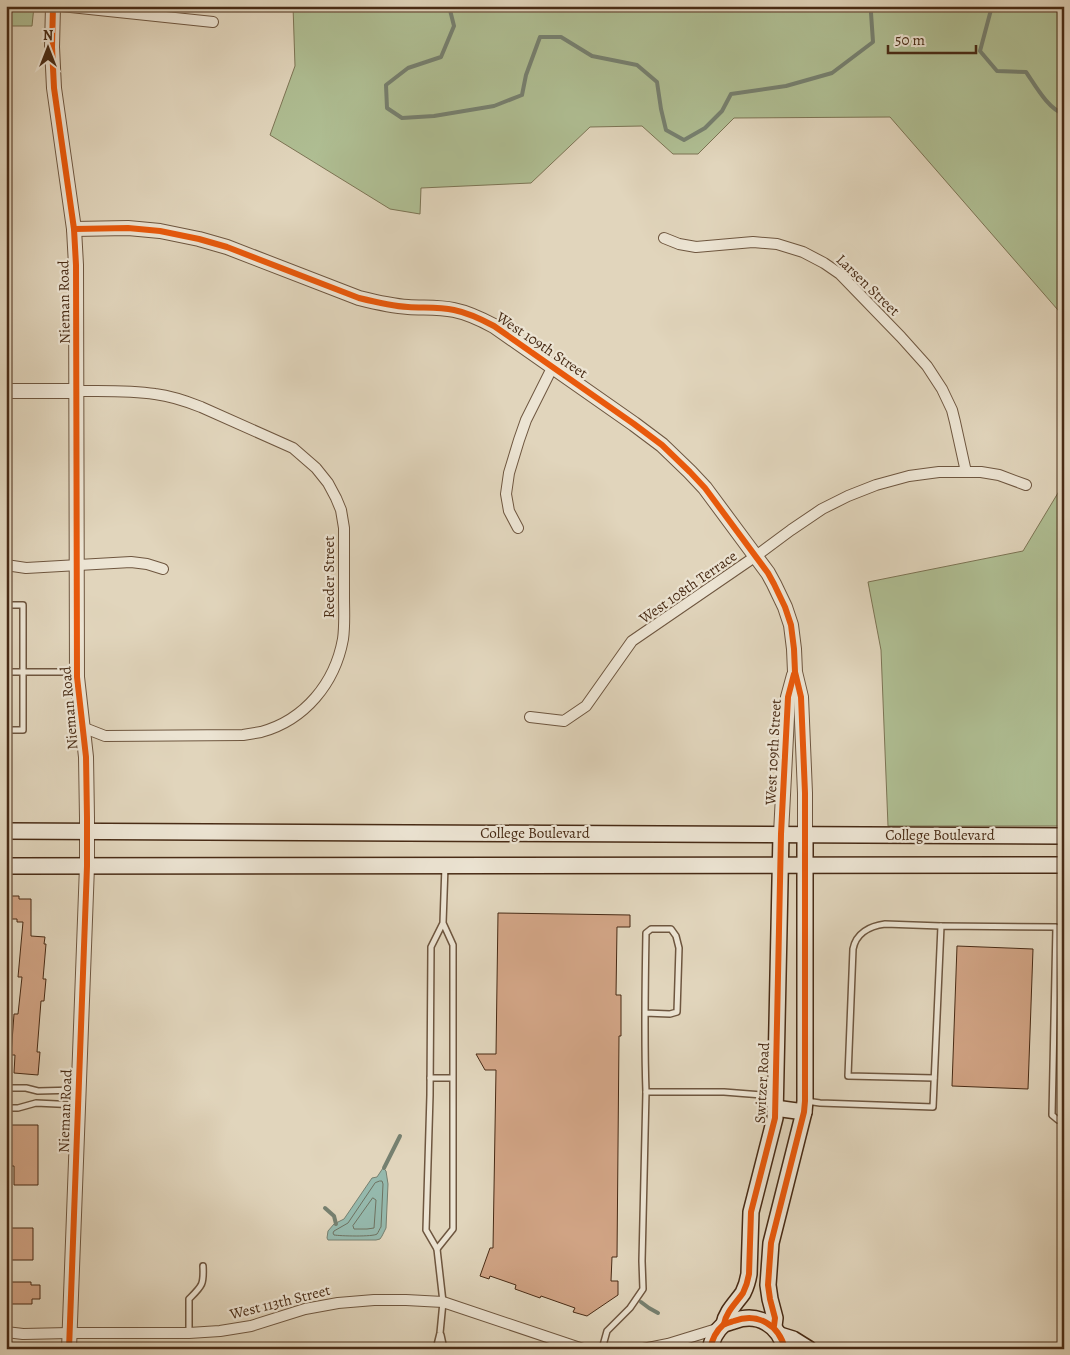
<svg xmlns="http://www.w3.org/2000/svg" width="1070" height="1355" font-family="Alegreya,serif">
  <rect width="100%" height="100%" fill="#e1d5bc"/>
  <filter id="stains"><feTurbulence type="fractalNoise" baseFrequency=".004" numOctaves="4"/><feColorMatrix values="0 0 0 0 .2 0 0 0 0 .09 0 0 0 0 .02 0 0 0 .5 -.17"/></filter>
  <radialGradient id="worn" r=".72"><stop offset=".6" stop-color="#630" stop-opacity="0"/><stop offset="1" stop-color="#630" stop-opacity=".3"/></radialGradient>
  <g fill="#afbe93" stroke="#7c7454">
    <polygon points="6,6 34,6 32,26 6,26"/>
    <polygon points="293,6 1064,6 1064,317 890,117 734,118 698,154 673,154 642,126 590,127 531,183 421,188 420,214 390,209 270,135 295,66"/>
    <polygon points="1064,483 1064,826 888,826 881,650 868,582 1023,551"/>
  </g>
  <polygon fill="#95b9ad" stroke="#768070" points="383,1168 386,1171 388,1184 386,1228 382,1236 380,1239 376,1240 328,1240 327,1238 328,1231 334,1224 344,1219 372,1178 377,1177"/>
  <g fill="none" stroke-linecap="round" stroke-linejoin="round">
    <g stroke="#6e7261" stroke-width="1">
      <path d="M 380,1181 L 382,1181 L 383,1184 L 381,1227 C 380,1228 378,1233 377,1234 C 373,1237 340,1236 334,1235 L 333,1233 L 334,1231 L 348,1223 L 375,1183 Z"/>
      <polygon points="373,1198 376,1200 374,1228 367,1229 354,1229 353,1226"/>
    </g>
    <g stroke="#768070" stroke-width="4">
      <polyline points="449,6 454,26 441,57 408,68 386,85 387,108 402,118 434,116 494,106 522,95 526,75 540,37 561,37 592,56 637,65 657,82 661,109 666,130 684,140 705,128 722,111 731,94 786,86 832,73 873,42 871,13 872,6"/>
      <path d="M 992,6 L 980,51 L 997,71 L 1026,72 C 1035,85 1048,109 1064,114"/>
      <polyline points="1064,221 1062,229 1060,254 1064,261"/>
      <polyline points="384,1168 400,1136"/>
      <polyline points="325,1208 334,1216 336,1224"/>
      <polyline points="641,1302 649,1308 658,1313"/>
    </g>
  </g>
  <g fill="#d1a485" stroke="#482b15">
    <polygon points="6,896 19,896 19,899 31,899 31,936 45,937 44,944 46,944 43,979 46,979 44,1001 41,1001 37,1052 40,1052 38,1075 14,1073 15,1055 11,1055 14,1014 18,1014 22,977 18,977 23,922 17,922 17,919 6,919"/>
    <polygon points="498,913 630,915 630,927 617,927 616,995 621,995 621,1036 619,1036 617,1257 612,1257 611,1281 618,1281 618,1295 587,1316 573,1312 575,1308 541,1296 540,1298 515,1289 516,1285 490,1276 489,1279 480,1276 490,1248 493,1248 496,1070 485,1070 476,1054 496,1054"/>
    <polygon points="957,946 1033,949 1028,1089 952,1086"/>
    <polygon points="11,1125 38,1125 38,1185 14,1185 14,1166 11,1166"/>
    <polygon points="10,1228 33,1228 33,1260 10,1260 10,1256 6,1256 6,1233 10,1233"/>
    <polygon points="6,1282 31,1282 31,1285 40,1285 40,1299 32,1299 32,1304 8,1304 8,1299 6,1299"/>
  </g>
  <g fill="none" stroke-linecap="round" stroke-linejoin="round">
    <defs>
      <g id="service">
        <polyline points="6,605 23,605 23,730 6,730"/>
        <polyline points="6,672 77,672"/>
        <polyline points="443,923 431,947 430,1095 426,1230 437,1249 453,1229 453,945 443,923 445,866"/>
        <path d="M 645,1013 L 670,1014 L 677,1012 L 679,948 L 676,936 L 671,929 L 651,929 L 646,933 C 645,986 644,1039 646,1092"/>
        <polyline points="430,1078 452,1078"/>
        <path d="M 934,1078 L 848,1076 L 853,949 C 856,933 870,926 885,924 L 941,926"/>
        <polyline points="6,1088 26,1088 38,1091 78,1090"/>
        <polyline points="806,1101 820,1103 933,1107 941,926 1056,927 1052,1115 1058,1120 1064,1120"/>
        <polyline points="6,1108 18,1108 36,1103 78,1105"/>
        <path d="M 189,1333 L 189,1299 C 202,1286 204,1285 203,1266"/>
        <polyline points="441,1335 444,1349"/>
        <polyline points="436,1349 440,1333 443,1302 437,1249"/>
        <polyline points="602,1349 607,1331 630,1308 643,1289 642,1261 646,1092 724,1092 762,1095 771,1104"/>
      </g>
      <g id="minor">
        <polyline points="61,6 213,22"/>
        <polyline points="664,238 679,244 696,247 753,242 777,244 803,252 824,263 840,274 901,337 927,366 942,389 952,410 955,422 966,472"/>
        <path d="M 77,391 C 103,391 130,390 155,394 C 171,396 186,401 201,407 L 293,448 L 316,468 L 328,483 L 336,498 L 341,510 L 344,528 C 344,551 344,574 344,597 C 344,611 345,625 343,639 C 335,683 305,720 261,732 C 255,733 249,734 243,735 L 105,736 L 82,727"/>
        <polyline points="518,528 509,511 506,494 509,473 519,440 526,420 553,366"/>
        <polyline points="6,565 26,568 131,562 147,564 163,569"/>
        <polyline points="530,717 564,721 586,706 632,641 756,556 791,530 822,509 848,496 876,485 909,476 939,472 981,472 999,475 1026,485"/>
        <polyline points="6,1332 23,1334 69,1333 189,1333 220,1331 251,1326 305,1309 338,1303 374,1300 406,1300 443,1302 583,1349"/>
        <polyline points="643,1349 668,1344 720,1328"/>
      </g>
      <g id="tertiary">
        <polyline points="53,6 52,47 54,88 74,229 76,265 77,677 86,757 87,818 87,866 69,1349"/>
        <path d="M 74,229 L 128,228 L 160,231 L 199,239 L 227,247 L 359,298 C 375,302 391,306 408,307 C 424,308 439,307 454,310 C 469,313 481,319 494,326 L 634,424 L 662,445 L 690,472 L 705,488 L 768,573 L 774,584 L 785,607 L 791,625 L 794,649 L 795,672 L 801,697 L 805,793 L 805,835"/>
        <polyline points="6,391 77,391"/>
        <polyline points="781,834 788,697 794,675"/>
      </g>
      <g id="secondary">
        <polyline points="6,831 1064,836"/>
        <polyline points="6,866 1064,865"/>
        <polyline points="775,1108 804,1112"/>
        <path d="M 724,1324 C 726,1312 736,1303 743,1293 C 746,1287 748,1280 749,1274 L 751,1212 L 775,1118 L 781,834"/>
        <polyline points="774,1326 775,1318 770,1299 768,1285 771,1243 804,1112 805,1101 805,835"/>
        <polyline points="780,1335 793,1339 809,1349"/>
        <path d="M 710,1349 C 712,1340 716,1331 723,1325 C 726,1323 731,1322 734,1321 C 758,1312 779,1325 785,1349"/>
      </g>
    </defs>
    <use href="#service" stroke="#6e563f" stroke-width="8"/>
    <use href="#minor" stroke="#6e563f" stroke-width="12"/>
    <use href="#tertiary" stroke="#6e563f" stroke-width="16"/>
    <use href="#secondary" stroke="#482b15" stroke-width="18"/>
    <use href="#service" stroke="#ece4d3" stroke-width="5"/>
    <use href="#minor" stroke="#ece4d3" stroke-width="10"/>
    <use href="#tertiary" stroke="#ece4d3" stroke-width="14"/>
    <use href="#secondary" stroke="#ece4d3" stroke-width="15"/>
    <defs>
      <g id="cycleway">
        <polyline points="53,6 52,47 54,88 74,229 76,265 77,677 86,757 87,818 87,866 69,1349"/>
        <path d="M 74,229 L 128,228 L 160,231 L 199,239 L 227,247 L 359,298 C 375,302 391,306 408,307 C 424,308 439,307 454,310 C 469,313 481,319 494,326 L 634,424 L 662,445 L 690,472 L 705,488 L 768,573 L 774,584 L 785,607 L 791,625 L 794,649 L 795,672 L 801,697 L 805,793 L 805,1101 L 804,1112 L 771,1243 L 768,1285 L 770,1299 L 775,1318 L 774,1326"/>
        <path d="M 724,1324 C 726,1312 736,1303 743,1293 C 746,1287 748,1280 749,1274 L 751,1212 L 775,1118 L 781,834 L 788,697 L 794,674"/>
        <path d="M 710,1349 C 712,1340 716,1331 723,1325 C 726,1323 731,1322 734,1321 C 758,1312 779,1325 785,1349"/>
      </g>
    </defs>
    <use href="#cycleway" stroke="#ece4d3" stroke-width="9"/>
    <use href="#cycleway" stroke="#e8590c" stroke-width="6"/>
  </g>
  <g text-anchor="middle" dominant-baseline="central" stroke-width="4.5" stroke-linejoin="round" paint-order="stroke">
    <g font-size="15" fill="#482b15" stroke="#ece4d3">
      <text transform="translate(868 285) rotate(44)">Larsen Street</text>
      <text transform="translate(64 302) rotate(-91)">Nieman Road</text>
      <text transform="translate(542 345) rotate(34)">West 109th Street</text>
      <text transform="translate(329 577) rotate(-90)">Reeder Street</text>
      <text transform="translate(688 587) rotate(-35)">West 108th Terrace</text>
      <text transform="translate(69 708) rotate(-95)">Nieman Road</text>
      <text transform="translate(773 752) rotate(-87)">West 109th Street</text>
      <text x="535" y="833">College Boulevard</text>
      <text x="940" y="835">College Boulevard</text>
      <text transform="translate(762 1083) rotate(-87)">Switzer Road</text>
      <text transform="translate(65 1111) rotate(-88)">Nieman Road</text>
      <text transform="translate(280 1302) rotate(-14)">West 113th Street</text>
    </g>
  </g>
  <rect width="1070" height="1355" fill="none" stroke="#e1d5bc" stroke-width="25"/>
  <rect x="8" y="8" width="1055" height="1340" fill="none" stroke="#482b15" stroke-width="2.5"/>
  <rect x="12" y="12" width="1045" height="1330" fill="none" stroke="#482b15"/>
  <g transform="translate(48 48)" stroke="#ece4d3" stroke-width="4" paint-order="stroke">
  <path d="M0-4L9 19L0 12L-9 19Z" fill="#482b15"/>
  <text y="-8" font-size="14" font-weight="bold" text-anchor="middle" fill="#482b15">N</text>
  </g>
  <path d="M888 45v8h88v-8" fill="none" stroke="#482b15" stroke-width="2.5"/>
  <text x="895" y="45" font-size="15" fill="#482b15" stroke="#ece4d3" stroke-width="4" paint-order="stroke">50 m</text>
  <rect width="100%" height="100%" filter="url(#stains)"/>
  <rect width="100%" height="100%" fill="url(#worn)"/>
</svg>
